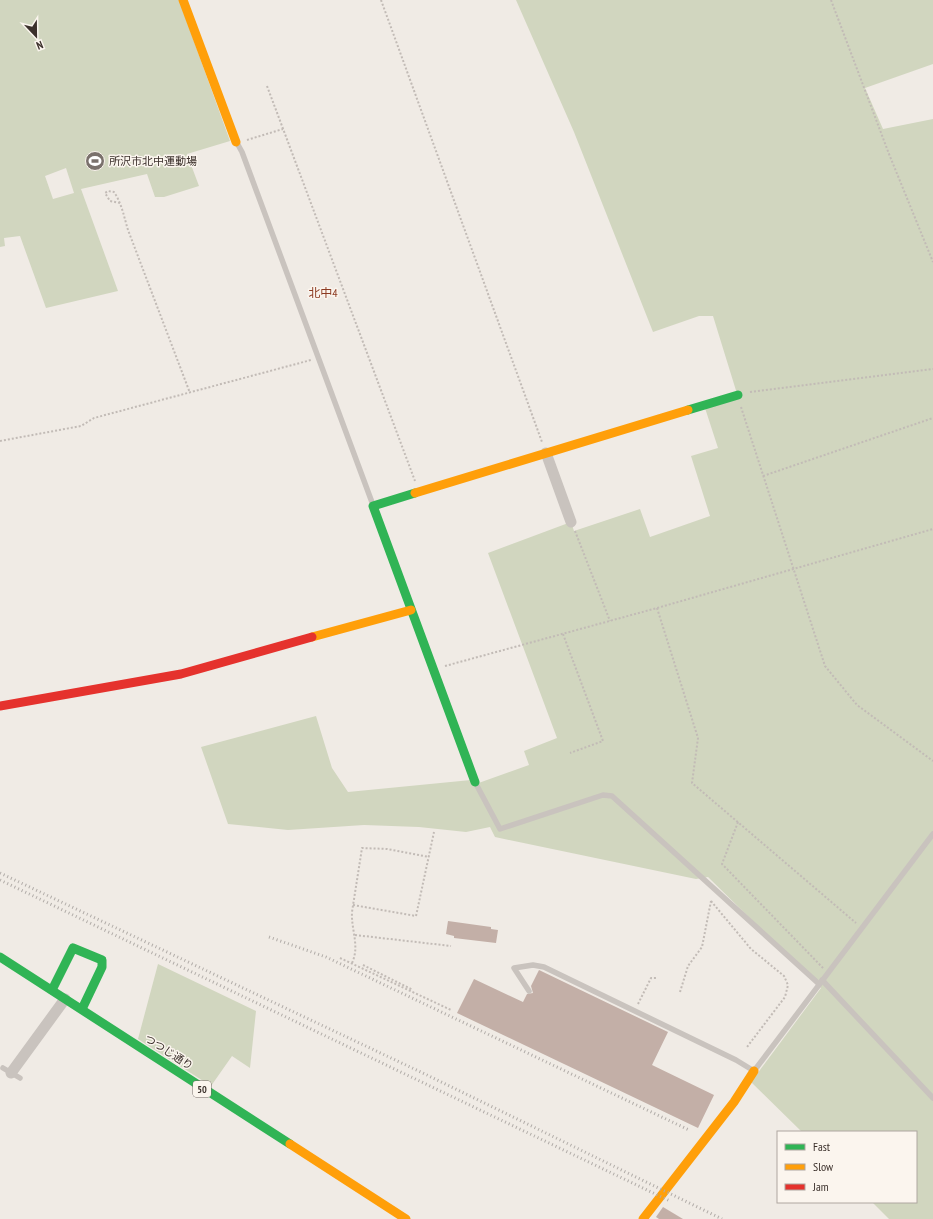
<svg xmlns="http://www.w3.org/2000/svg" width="933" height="1219" font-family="'PT Sans Narrow','Noto Sans JP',sans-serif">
  <rect width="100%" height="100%" fill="#f0ebe5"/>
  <g fill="#d1d6bf" fill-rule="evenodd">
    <path d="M 0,0 L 179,0 L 230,141 L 187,154 L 199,186 L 164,197 L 155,197 L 147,174 L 81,189 L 118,291 L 46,308 L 20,236 L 4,238 L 5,246 L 0,247 ZM 66,168 L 74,193 L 53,199 L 45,176 Z"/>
    <polygon points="516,0 933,0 933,64 865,88 883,129 933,119 933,1219 889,1219 872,1202 916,1202 916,1132 802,1132 751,1082 821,988 708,877 696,879 495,837 490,827 466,832 419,827 364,825 288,830 228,824 201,747 316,716 332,768 348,792 471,780 473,785 529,765 524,751 557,738 488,553 571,522 574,531 640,509 650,537 710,516 691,456 718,448 705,408 738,397 713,316 699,316 653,332 574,132"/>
    <polygon points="158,964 256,1011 250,1068 232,1056 211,1086 138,1039"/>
  </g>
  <g fill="#c3afa7">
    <polygon points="448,921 491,927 491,929 498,930 496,943 454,938 454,936 446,934"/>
    <polygon points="539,970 668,1032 652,1065 714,1095 698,1128 457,1013 474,979 523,1002 527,994 533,993 531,986"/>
    <polygon points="663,1207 683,1219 659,1219 656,1217"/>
  </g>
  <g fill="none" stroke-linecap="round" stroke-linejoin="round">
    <g stroke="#c2bbb6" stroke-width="2" stroke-dasharray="2 2" stroke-linecap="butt">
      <polyline points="381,0 542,442"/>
      <polyline points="831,0 889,154 933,262"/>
      <polyline points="267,86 415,481"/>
      <polyline points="247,140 283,129"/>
      <path d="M 120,203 L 110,201 L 105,193 L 108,191 L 114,192 C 122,204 124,217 128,230 L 190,393"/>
      <polyline points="750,392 933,369"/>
      <polyline points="741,407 825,666 857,705 933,761"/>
      <polyline points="0,441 81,426 94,418 311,360"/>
      <polyline points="763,476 933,418"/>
      <polyline points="575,531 610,621"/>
      <polyline points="657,608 698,738 692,783 856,923"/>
      <polyline points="563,634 603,741 570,753"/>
      <polyline points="445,666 657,608 933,529"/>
      <polyline points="738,822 722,864 823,968"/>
      <polyline points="711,901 751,949 784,976 788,985 785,997 747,1047"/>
      <polyline points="353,905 416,916 434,832"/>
      <polyline points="355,935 451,946"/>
      <polyline points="340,958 451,1010"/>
      <path d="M 352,963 C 360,946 351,930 352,912 L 362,848 L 387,849 L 429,857"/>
      <polyline points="363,965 413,990"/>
      <polyline points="680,992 688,966 702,947 711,901"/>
      <polyline points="638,1004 651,978 657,978"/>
    </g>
    <g stroke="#c9c3be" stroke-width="5.5">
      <polyline points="237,143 242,152 373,505"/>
      <polyline points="475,782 500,829 603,795 612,796 819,984"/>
      <polyline points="822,980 933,1098"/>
      <polyline points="529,991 514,968 533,965 544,967 736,1060 754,1071 933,834"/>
      <polyline points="3,1068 20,1078"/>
    </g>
    <g stroke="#c9c3be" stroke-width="11">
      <polyline points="546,453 571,522"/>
      <polyline points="11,1073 65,999"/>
    </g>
    <g stroke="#30b455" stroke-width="9">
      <polyline points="688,410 738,395"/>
      <polyline points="415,493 373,506 475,782"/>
      <polyline points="0,957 290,1144"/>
      <polyline points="52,990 73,948 102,960 102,967 82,1009"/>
    </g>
    <g stroke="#ff9f0a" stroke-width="9">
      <polyline points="183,0 236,142"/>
      <polyline points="415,493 688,410"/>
      <polyline points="312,637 411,610"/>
      <polyline points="290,1144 406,1219"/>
      <polyline points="643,1219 734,1102 754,1071"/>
    </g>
    <polyline stroke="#e5322d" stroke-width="9" points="0,706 181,674 312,637"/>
    <g stroke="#b1aca8" stroke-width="3" stroke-dasharray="1 3" stroke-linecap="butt">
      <polyline points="0,873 427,1075 722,1219"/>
      <polyline points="0,880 670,1201"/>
      <polyline points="269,937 326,957 689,1130"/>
    </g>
  </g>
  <defs>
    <symbol id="stadium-disc" viewBox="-11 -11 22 22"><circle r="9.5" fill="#7a716c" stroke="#fbf5ee"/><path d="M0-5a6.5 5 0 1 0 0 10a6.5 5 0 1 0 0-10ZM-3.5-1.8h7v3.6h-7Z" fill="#fff"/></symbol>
  </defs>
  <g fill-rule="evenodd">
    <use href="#stadium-disc" x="84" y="150" width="22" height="22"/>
  </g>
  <g text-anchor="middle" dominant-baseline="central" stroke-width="3" stroke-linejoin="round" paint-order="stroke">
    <rect fill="#fbf5ee" stroke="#756b66" stroke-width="1" x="193" y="1081" width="18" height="16" rx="3"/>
    <g font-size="10" font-weight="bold" fill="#3b302b">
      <text x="202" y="1089">50</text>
    </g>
    <g font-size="11" fill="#3b302b" stroke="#fbf5ee" text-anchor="start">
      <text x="109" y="161">所沢市北中運動場</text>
    </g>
    <g font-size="11" fill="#3b302b" stroke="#fbf5ee">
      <text transform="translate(169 1052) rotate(33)">つつじ通り</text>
    </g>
    <g font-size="12" fill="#8c3b22" stroke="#fbf5ee">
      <text x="323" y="292">北中4</text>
    </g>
  </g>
  <rect x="777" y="1131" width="140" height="72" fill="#fbf5ee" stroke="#aea6a0"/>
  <rect x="785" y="1144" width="20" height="6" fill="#30b455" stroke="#aea6a0"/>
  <text x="813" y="1151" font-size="12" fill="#3b302b">Fast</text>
  <rect x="785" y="1164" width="20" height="6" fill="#ff9f0a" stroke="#aea6a0"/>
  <text x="813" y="1171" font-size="12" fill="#3b302b">Slow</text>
  <rect x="785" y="1184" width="20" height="6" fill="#e5322d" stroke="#aea6a0"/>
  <text x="813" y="1191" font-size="12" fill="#3b302b">Jam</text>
  <g transform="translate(36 36) rotate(158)" stroke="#fbf5ee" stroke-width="3" paint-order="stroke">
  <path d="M0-3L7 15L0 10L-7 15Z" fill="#3b302b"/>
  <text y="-6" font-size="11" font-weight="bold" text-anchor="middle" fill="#3b302b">N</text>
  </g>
</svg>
